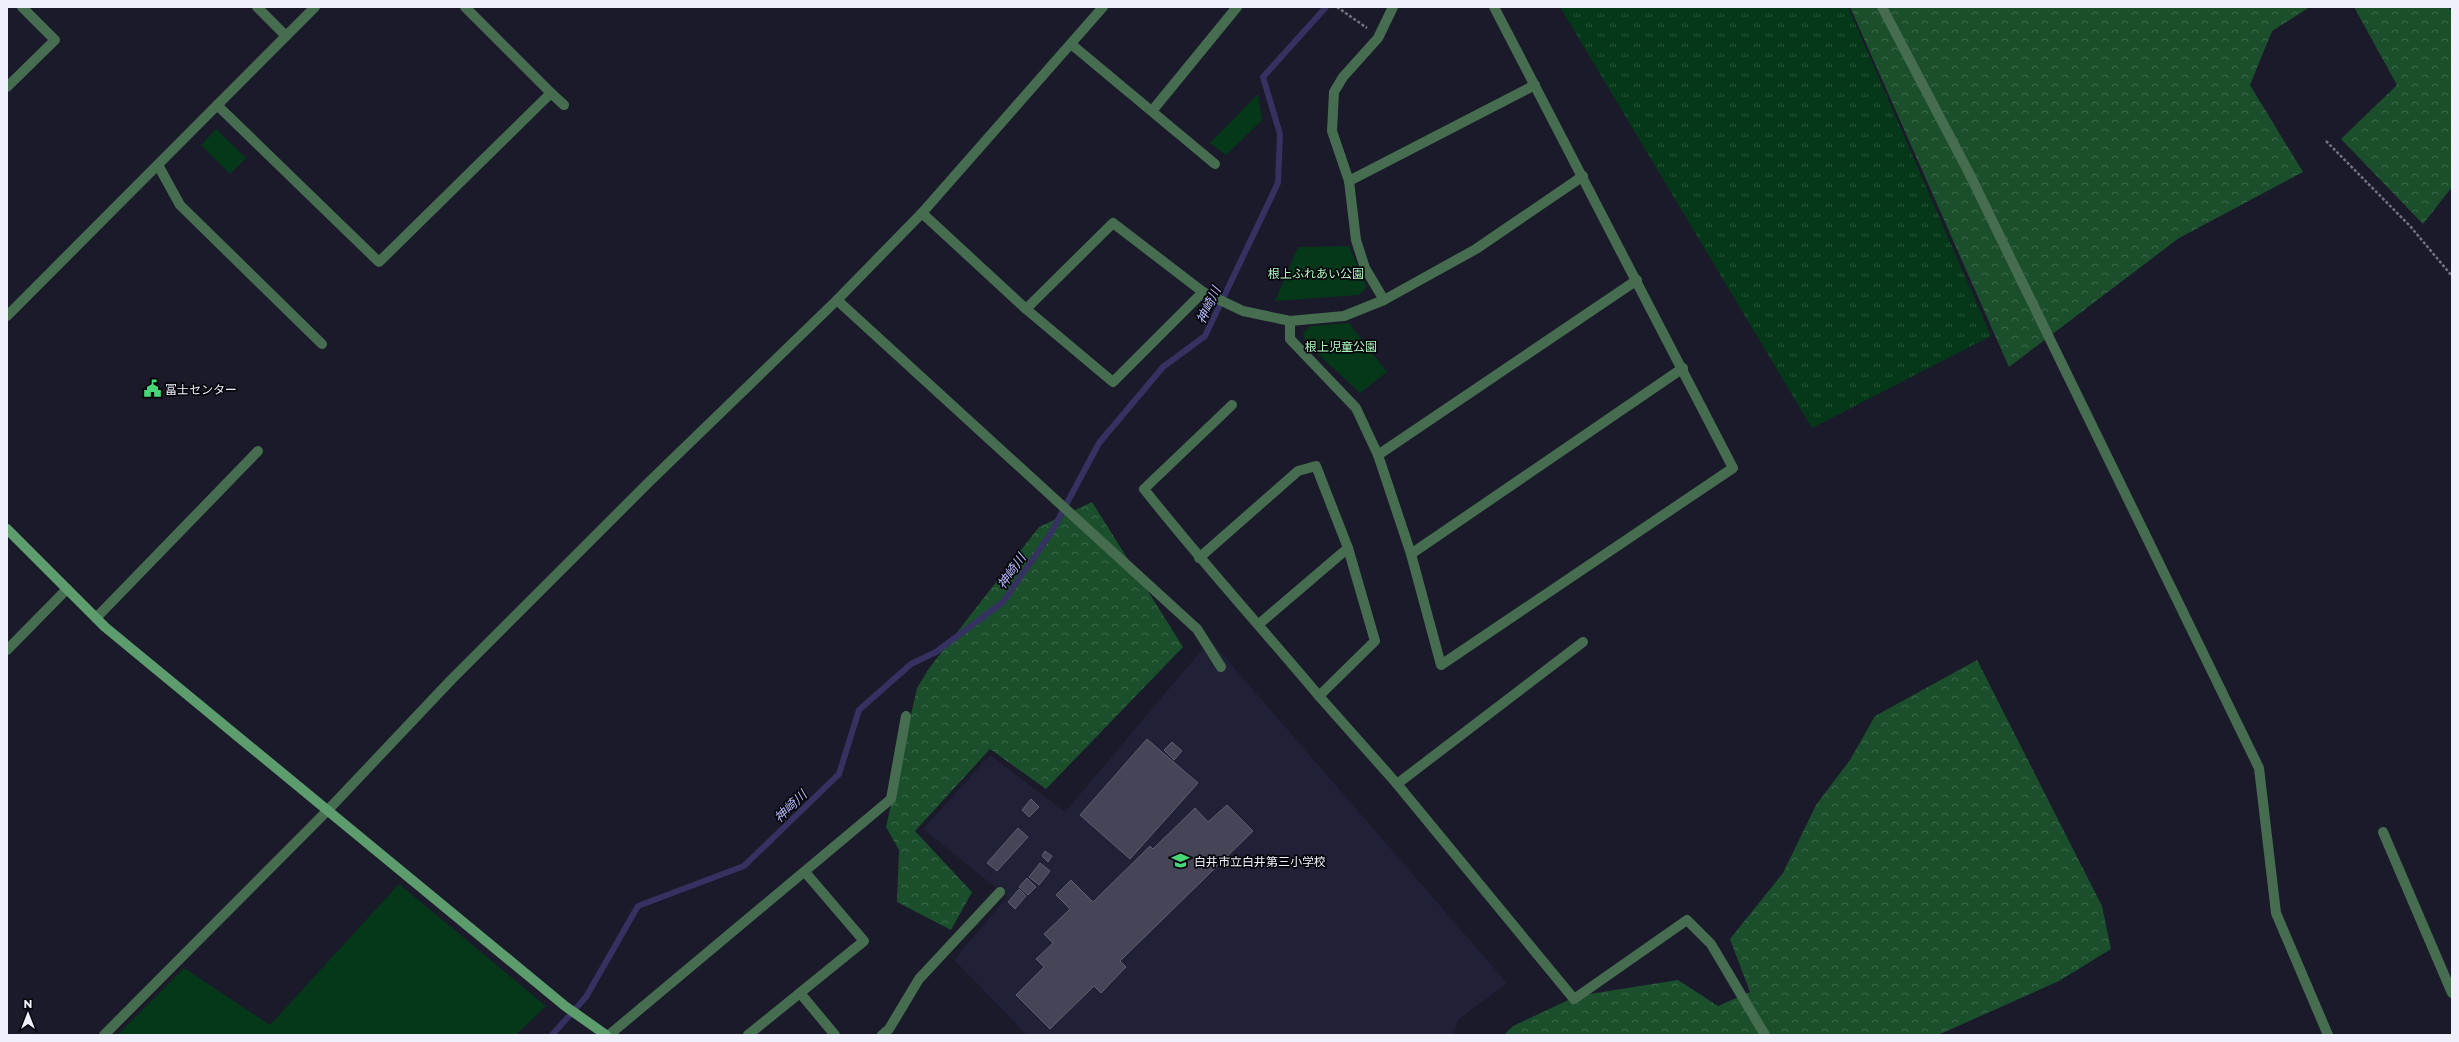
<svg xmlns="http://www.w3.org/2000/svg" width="2459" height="1042" font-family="Montserrat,'Noto Sans JP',sans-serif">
  <defs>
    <pattern id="grass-tufts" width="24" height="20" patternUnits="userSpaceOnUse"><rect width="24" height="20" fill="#043818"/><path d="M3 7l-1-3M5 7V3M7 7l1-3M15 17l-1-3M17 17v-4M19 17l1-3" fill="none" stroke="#29553a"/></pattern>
    <pattern id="forest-crowns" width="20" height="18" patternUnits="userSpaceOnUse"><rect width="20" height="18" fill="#1b4f2c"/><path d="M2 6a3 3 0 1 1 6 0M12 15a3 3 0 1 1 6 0" fill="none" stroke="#3c694c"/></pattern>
  </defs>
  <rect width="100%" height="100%" fill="#1a1a2a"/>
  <polygon fill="#202036" points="1210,640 1507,983 1458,1020 1454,1035 1027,1035 954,960 1007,897 923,829 990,755 1065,812"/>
  <polygon fill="url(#grass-tufts)" points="1560,7 1848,7 1991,336 1812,428"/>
  <g fill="url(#forest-crowns)">
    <polygon points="1850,7 2310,7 2272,31 2250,85 2303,172 2179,238 2009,367"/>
    <polygon points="2354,7 2447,7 2452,10 2452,187 2423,224 2341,139 2397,85"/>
    <polygon points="1092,502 1183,647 1046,789 990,749 915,831 972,892 951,930 897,902 899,850 886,827 917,688 930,667 1039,527"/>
    <polygon points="1977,660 2102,906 2111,949 2059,981 1938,1035 1504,1035 1513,1026 1577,996 1678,980 1718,1006 1750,992 1730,939 1783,873 1816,805 1850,760 1875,716"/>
  </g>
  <g fill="#043818">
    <polygon points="1258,94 1262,120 1226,155 1210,143"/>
    <polygon points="216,129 246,158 230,174 201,145"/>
    <polygon points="1349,246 1367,287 1359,295 1275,301 1298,247"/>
    <polygon points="1349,323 1387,372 1360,393 1305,342 1303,333 1311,326"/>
    <polygon points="399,884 546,1006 516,1035 117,1035 184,968 270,1025"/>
  </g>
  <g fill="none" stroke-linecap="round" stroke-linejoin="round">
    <polyline stroke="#353262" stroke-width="6" points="552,1035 586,997 638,906 744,866 839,774 859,710 911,664 936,652 1003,602 1051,533 1099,443 1163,367 1205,336 1278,183 1280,134 1263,77 1326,7"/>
  </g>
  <g fill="#454557" stroke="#5e5f72">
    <polygon points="1147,739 1198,783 1130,859 1080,815"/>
    <polygon points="1172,742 1182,751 1174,760 1164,750"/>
    <polygon points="1031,799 1039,807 1029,817 1022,810"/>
    <polygon points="1227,805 1253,831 1120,961 1126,967 1101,993 1094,986 1050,1029 1016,995 1044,967 1036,959 1053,943 1044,934 1070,909 1056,895 1071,880 1093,902 1150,846 1153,849 1195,808 1208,822"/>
    <polygon points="1018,828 1028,837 997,871 987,863"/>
    <polygon points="1045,851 1052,856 1048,862 1042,856"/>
    <polygon points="1040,863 1050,871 1039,885 1029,877"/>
    <polygon points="1027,878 1036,887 1028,895 1019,887"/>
    <polygon points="1019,889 1026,896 1015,909 1008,902"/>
  </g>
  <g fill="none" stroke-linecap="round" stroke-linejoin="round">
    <g stroke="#737381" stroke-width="2.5" stroke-dasharray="3 2" stroke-linecap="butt">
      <polyline points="1337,7 1367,28"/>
      <polyline points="2326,141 2410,226 2452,276"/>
    </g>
    <g stroke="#476d50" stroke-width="10">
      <path d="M 1199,558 L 1298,471 L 1316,466 L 1348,548 L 1375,641 L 1319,696 C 1261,627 1200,560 1144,489 L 1232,405"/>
      <polyline points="1259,624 1348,548"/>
      <polyline points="1397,784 1583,642"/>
      <polyline points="800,993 835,1035"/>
    </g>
    <g stroke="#476d50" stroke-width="10">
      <polyline points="257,7 286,36"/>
      <polyline points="1882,7 1968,171 2259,768 2276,913 2328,1035"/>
      <polyline points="1071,44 1215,164"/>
      <polyline points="7,87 55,40 22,7"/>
      <polyline points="551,93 564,105"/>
      <polyline points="217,105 379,262 551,93 465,7"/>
      <polyline points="1152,111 1237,7"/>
      <polyline points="158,165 180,205 322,344"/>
      <polyline points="1349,181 1535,85"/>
      <polyline points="922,213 1026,309 1113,382 1203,292 1243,311 1290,321 1344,316 1384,300 1476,249 1583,176"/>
      <polyline points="837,300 1197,629 1221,667"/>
      <polyline points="1384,300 1365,268 1356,240 1349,181 1332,131 1334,92 1343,77 1378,38 1393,7"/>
      <polyline points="1026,309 1113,223 1203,292"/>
      <polyline points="7,316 315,7"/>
      <polyline points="1290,321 1290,339 1356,408 1378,455 1411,554 1441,665 1733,468 1494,7"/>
      <polyline points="1378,455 1637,280"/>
      <polyline points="1411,554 1683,368"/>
      <polyline points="96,618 258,451"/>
      <polyline points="7,650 67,589"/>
      <polyline points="1319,696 1397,784 1574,999 1687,920 1711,944 1765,1035"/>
      <polyline points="2383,832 2452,993"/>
      <polyline points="104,1035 328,810 451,680 648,483 837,300 922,213 1103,7"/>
      <polyline points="609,1035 891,799 906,716"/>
      <polyline points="748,1035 864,941 805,872"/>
      <polyline points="882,1035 889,1029 919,979 1000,892"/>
    </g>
    <polyline stroke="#5d9c6d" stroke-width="10" points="7,529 105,627 565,1006 606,1035"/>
  </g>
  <defs>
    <symbol id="civic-bare" viewBox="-9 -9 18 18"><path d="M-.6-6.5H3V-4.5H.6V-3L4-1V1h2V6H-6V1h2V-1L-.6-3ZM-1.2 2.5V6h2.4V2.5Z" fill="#47d779" stroke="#06060c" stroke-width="2.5" paint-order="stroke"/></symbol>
    <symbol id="school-bare" viewBox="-9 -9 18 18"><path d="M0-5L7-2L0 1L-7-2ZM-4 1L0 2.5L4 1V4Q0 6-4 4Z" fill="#47d779" stroke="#06060c" stroke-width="2.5" paint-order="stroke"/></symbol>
  </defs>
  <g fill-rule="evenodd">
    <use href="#civic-bare" x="140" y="376" width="25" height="25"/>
    <use href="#school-bare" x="1168" y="848" width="25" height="25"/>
  </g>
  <g text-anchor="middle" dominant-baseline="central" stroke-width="3.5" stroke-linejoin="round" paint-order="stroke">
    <g font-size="12" fill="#acfabe" stroke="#06060c">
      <text x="1316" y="273">根上ふれあい公園</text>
      <text x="1341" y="346">根上児童公園</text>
    </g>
    <g font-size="12" fill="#f0f0fc" stroke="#06060c" text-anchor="start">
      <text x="165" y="389">冨士センター</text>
      <text x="1194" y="861">白井市立白井第三小学校</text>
    </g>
    <g font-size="13" font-style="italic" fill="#b7b8f8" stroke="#06060c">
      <text transform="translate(1208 305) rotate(-64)">神崎川</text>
      <text transform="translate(1011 571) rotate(-55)">神崎川</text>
      <text transform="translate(790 806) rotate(-44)">神崎川</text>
    </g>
  </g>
  <rect width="2459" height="1042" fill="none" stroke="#f0f0fc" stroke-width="16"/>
  <g transform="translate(28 1014)" stroke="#06060c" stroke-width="3" paint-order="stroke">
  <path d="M0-3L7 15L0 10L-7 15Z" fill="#f0f0fc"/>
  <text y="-6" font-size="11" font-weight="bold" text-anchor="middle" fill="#f0f0fc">N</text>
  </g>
</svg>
